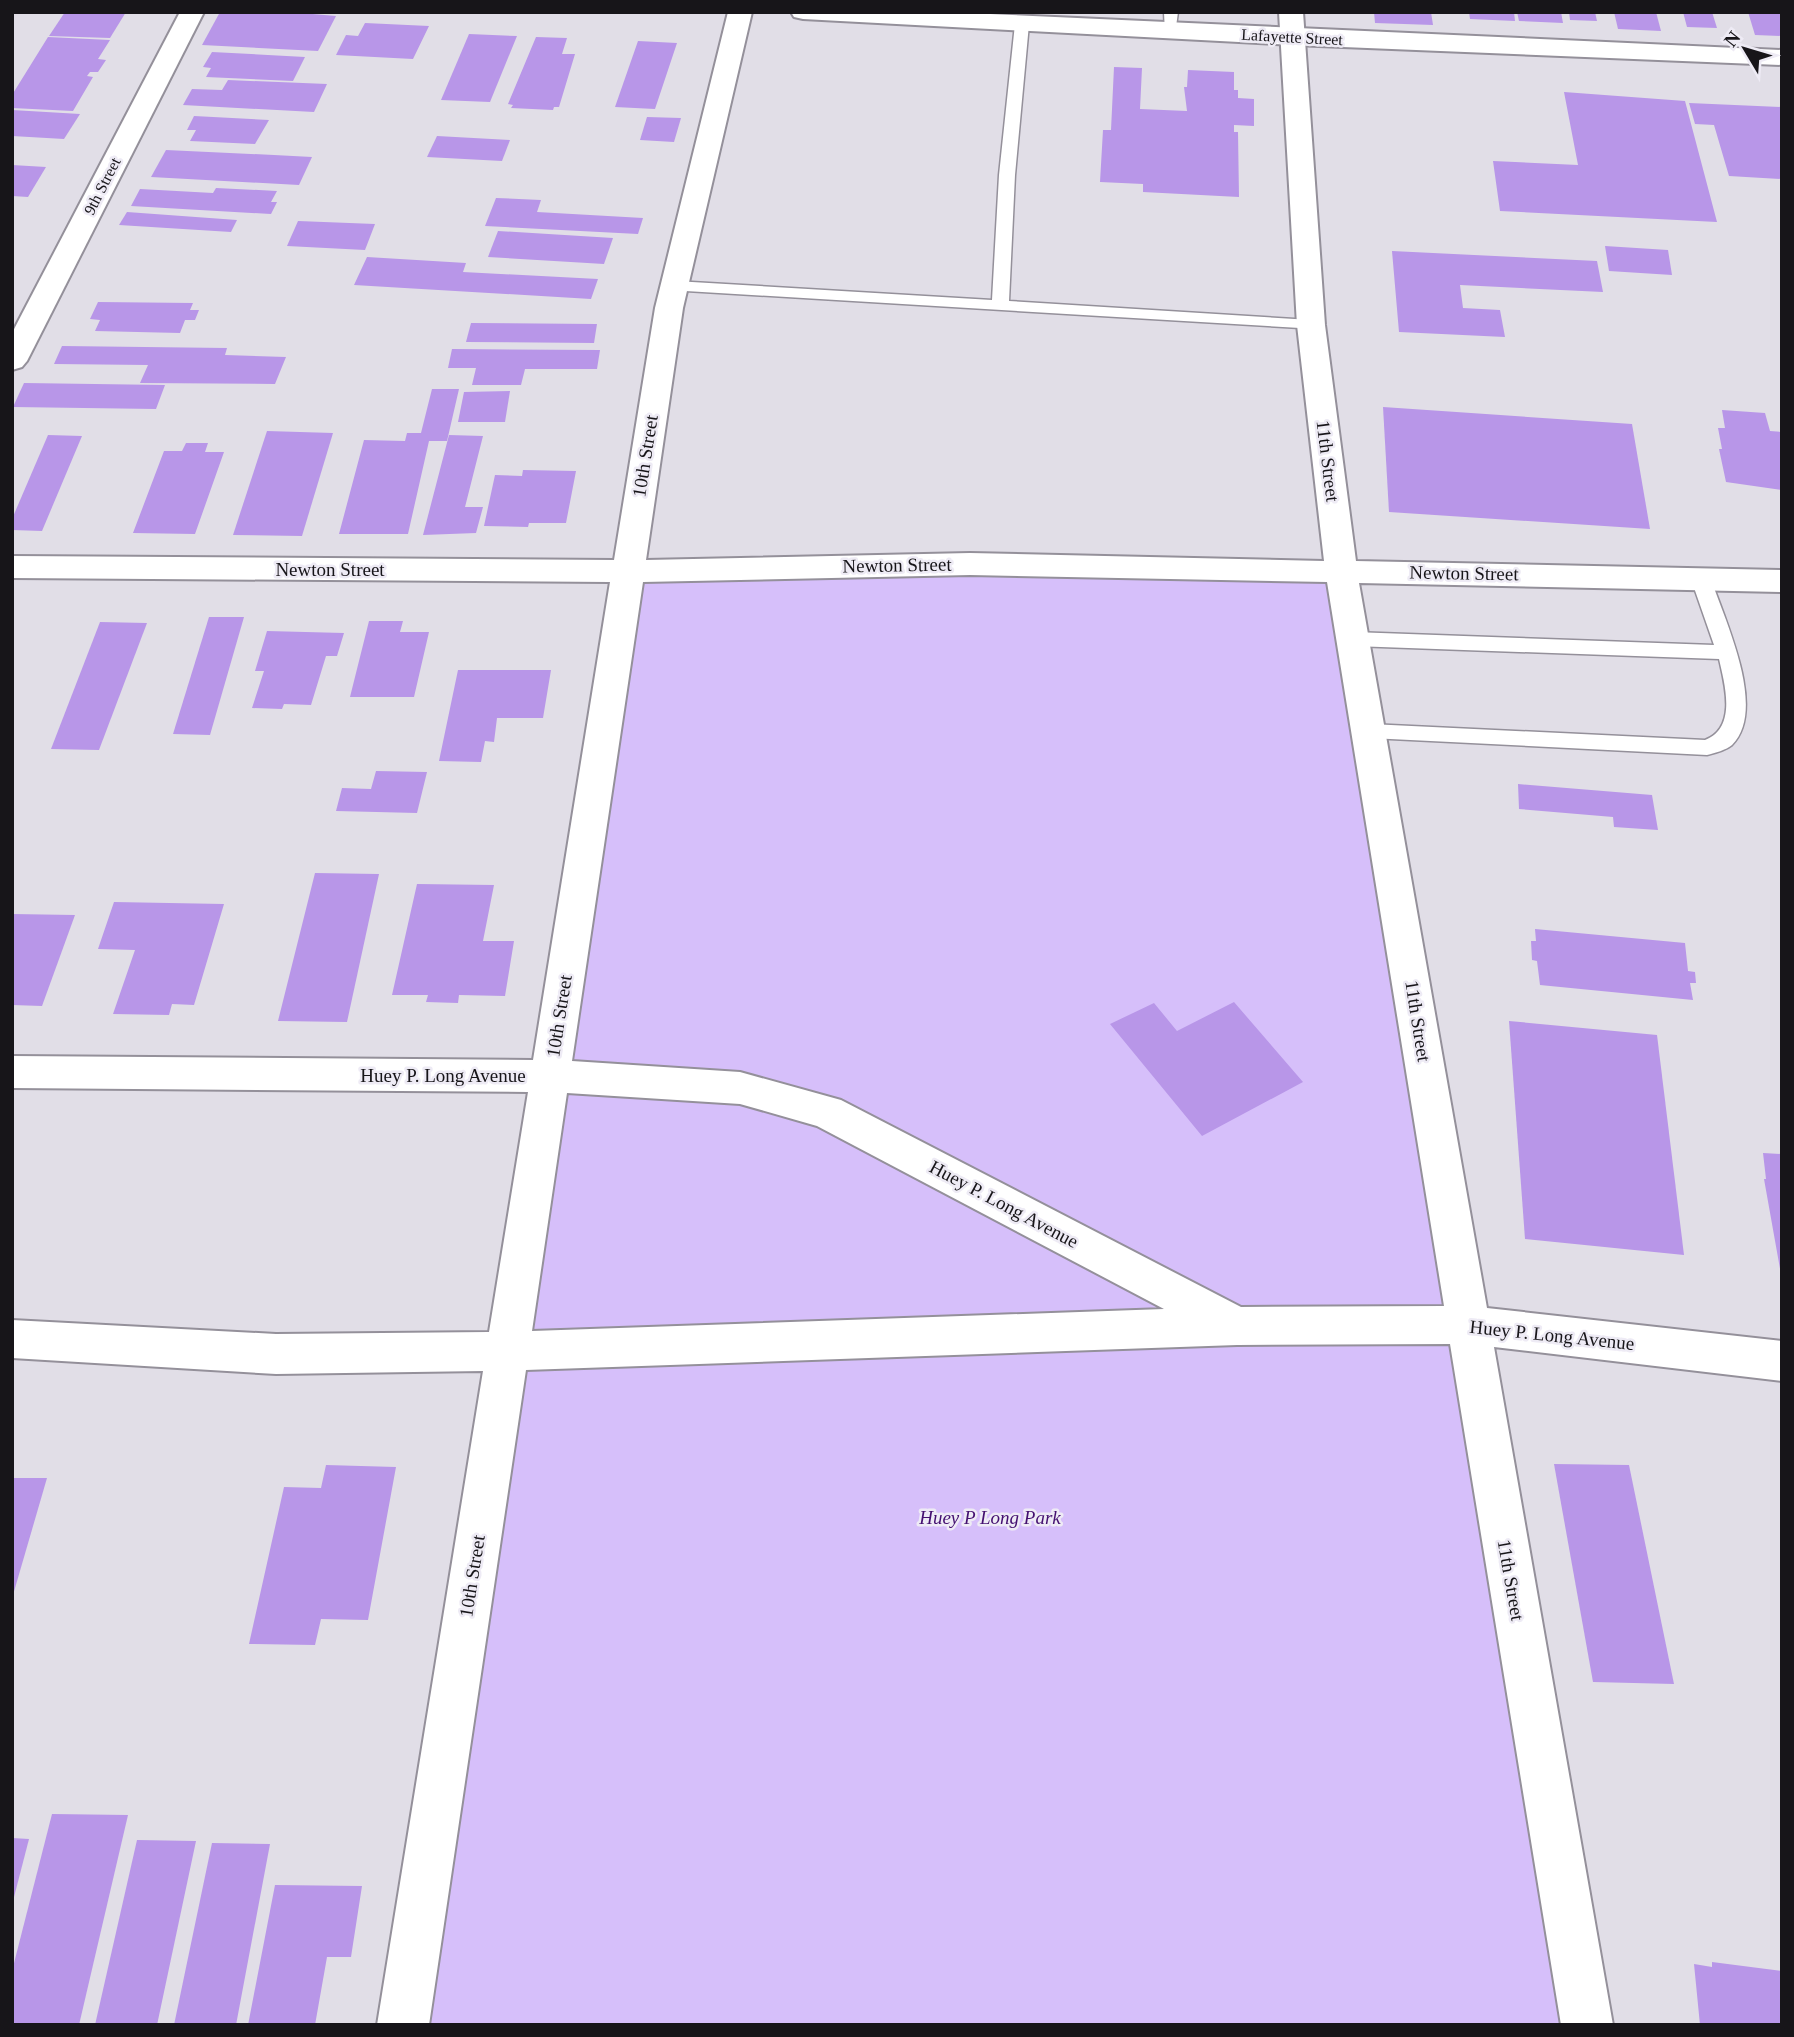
<svg xmlns="http://www.w3.org/2000/svg" width="1794" height="2037" font-family="'Times New Roman',serif">
  <rect width="100%" height="100%" fill="#e1dee7"/>
  <polygon fill="#d6bffa" points="1341,570 1587,2025 403,2025 627,571"/>
  <g fill="#b896e8">
    <polygon points="65,12 126,12 110,38 49,36"/>
    <polygon points="220,12 289,12 336,16 318,51 202,45"/>
    <polygon points="1374,12 1431,12 1433,25 1375,23"/>
    <polygon points="1469,12 1514,12 1515,21 1470,19"/>
    <polygon points="1517,12 1561,12 1563,23 1519,21"/>
    <polygon points="1569,12 1595,12 1597,21 1570,20"/>
    <polygon points="1614,12 1656,12 1661,31 1618,29"/>
    <polygon points="1683,12 1712,12 1717,28 1687,27"/>
    <polygon points="1748,12 1782,12 1782,36 1755,35"/>
    <polygon points="365,23 429,26 413,59 336,55 346,35 358,36"/>
    <polygon points="469,34 517,36 490,102 441,100"/>
    <polygon points="48,37 110,40 98,59 106,60 98,72 90,72 87,76 93,77 73,111 12,108 12,95"/>
    <polygon points="536,37 567,38 562,54 575,54 559,107 554,107 553,110 511,108 513,105 508,104"/>
    <polygon points="638,41 677,43 655,109 615,107"/>
    <polygon points="212,52 305,57 293,81 206,77 211,68 203,67"/>
    <polygon points="1114,67 1142,68 1140,109 1187,111 1184,87 1187,87 1188,70 1234,72 1234,90 1238,90 1238,98 1254,99 1254,126 1234,125 1234,132 1238,132 1239,197 1143,192 1143,184 1100,182 1103,130 1111,130"/>
    <polygon points="228,80 327,84 314,112 183,105 192,89 222,90"/>
    <polygon points="1564,92 1685,101 1717,222 1500,211 1493,161 1578,165"/>
    <polygon points="1689,103 1782,107 1782,179 1729,176 1714,125 1695,124"/>
    <polygon points="12,110 80,114 64,139 12,136"/>
    <polygon points="194,116 269,120 255,144 190,141 196,130 187,130"/>
    <polygon points="647,117 681,118 674,142 640,140"/>
    <polygon points="437,136 510,140 502,161 427,157"/>
    <polygon points="166,150 274,155 312,157 299,185 151,177"/>
    <polygon points="12,165 46,167 28,197 12,196"/>
    <polygon points="216,188 277,191 271,202 277,202 271,214 131,206 140,189 213,193"/>
    <polygon points="496,198 541,200 537,212 643,218 638,234 485,226"/>
    <polygon points="127,212 237,220 231,232 119,225"/>
    <polygon points="298,221 375,224 365,250 287,246"/>
    <polygon points="498,231 613,238 604,264 488,257"/>
    <polygon points="1605,246 1668,250 1672,275 1609,271"/>
    <polygon points="1392,251 1597,261 1603,292 1460,285 1463,308 1500,310 1505,337 1399,332"/>
    <polygon points="367,257 466,263 463,272 598,279 591,299 354,285"/>
    <polygon points="98,302 193,303 190,310 199,310 195,320 185,320 180,333 95,331 100,320 90,319"/>
    <polygon points="471,323 597,324 594,343 466,342"/>
    <polygon points="62,346 227,348 225,355 286,357 275,384 140,383 148,365 54,364"/>
    <polygon points="452,349 600,350 597,369 525,369 521,385 472,385 476,368 448,368"/>
    <polygon points="24,383 165,385 156,409 13,407"/>
    <polygon points="432,389 459,389 447,441 429,441 408,534 339,534 364,440 405,441 407,433 421,433"/>
    <polygon points="510,391 505,422 458,422 464,392"/>
    <polygon points="1383,407 1632,424 1650,529 1389,512"/>
    <polygon points="1722,410 1765,413 1770,431 1782,432 1782,490 1726,482 1719,449 1722,449 1718,428 1725,428"/>
    <polygon points="267,431 333,433 302,536 233,535"/>
    <polygon points="48,435 82,436 42,531 12,530 12,519"/>
    <polygon points="449,435 483,436 465,507 483,507 476,533 423,535"/>
    <polygon points="186,443 208,443 205,452 224,452 195,534 133,533 164,451 182,451"/>
    <polygon points="523,470 576,471 566,523 529,523 528,527 484,526 495,475 522,476"/>
    <polygon points="209,617 244,617 210,735 173,734"/>
    <polygon points="369,621 403,621 400,632 429,632 414,697 350,697"/>
    <polygon points="100,622 147,623 99,750 51,749"/>
    <polygon points="267,631 344,633 337,656 326,656 311,705 284,704 282,709 252,708 264,671 255,671"/>
    <polygon points="458,670 551,670 543,718 497,718 494,742 485,741 481,762 439,761"/>
    <polygon points="376,771 427,772 417,813 336,811 342,788 371,789"/>
    <polygon points="1518,784 1652,795 1658,830 1614,827 1613,817 1519,809"/>
    <polygon points="315,873 379,874 347,1022 278,1021"/>
    <polygon points="417,884 494,885 483,941 514,941 505,996 459,995 458,1003 426,1002 428,995 392,995"/>
    <polygon points="114,902 224,904 194,1005 172,1004 169,1015 113,1014 135,950 98,949"/>
    <polygon points="12,914 75,915 42,1006 12,1005"/>
    <polygon points="1535,929 1685,943 1688,971 1695,972 1696,983 1690,983 1693,1000 1540,985 1537,961 1532,960 1531,941 1536,941"/>
    <polygon points="1234,1002 1303,1082 1202,1136 1110,1024 1154,1003 1177,1031"/>
    <polygon points="1509,1021 1657,1035 1684,1255 1525,1239"/>
    <polygon points="1763,1153 1782,1154 1782,1280 1764,1179 1766,1179"/>
    <polygon points="1554,1464 1629,1465 1674,1684 1593,1682"/>
    <polygon points="326,1465 396,1467 368,1620 321,1619 315,1645 249,1644 284,1487 321,1488"/>
    <polygon points="12,1478 47,1478 13,1595 12,1595"/>
    <polygon points="52,1814 128,1815 79,2025 12,2025 12,1971"/>
    <polygon points="12,1838 29,1839 13,1901 12,1901"/>
    <polygon points="137,1840 196,1841 157,2025 95,2025"/>
    <polygon points="212,1843 270,1844 236,2025 174,2025"/>
    <polygon points="275,1885 362,1886 351,1957 327,1957 315,2025 248,2025"/>
    <polygon points="1712,1962 1782,1971 1782,2025 1700,2025 1694,1964 1712,1967"/>
  </g>
  <g fill="none" stroke-linecap="round" stroke-linejoin="round">
    <defs>
      <g id="lane">
        <polygon points="1164,12 1178,12 1175,34 1165,34"/>
        <polygon points="1022,20 1029,24 1015,175 1009,301 1311,320 1317,321 1319,325 1317,329 669,290 669,282 675,281 992,300 999,175 1015,24"/>
        <path d="M 1701,573 L 1711,579 C 1724,619 1768,709 1732,745 C 1726,750 1715,753 1707,755 L 1370,738 L 1363,736 L 1360,731 L 1363,726 L 1370,724 L 1705,740 C 1737,728 1725,685 1719,659 L 1353,646 L 1343,639 L 1353,632 L 1714,645 L 1691,579 Z"/>
      </g>
      <g id="street">
        <polygon points="180,12 204,12 27,361 22,367 12,370 12,333"/>
        <path d="M 728,12 L 752,12 L 683,308 L 646,560 L 970,553 L 1324,561 L 1297,325 L 1279,12 L 1303,12 L 1325,325 L 1356,561 L 1782,570 L 1782,592 L 1359,583 L 1487,1308 L 1782,1341 L 1782,1381 L 1494,1347 L 1613,2025 L 1561,2025 L 1450,1344 L 1237,1345 L 526,1370 L 429,2025 L 377,2025 L 483,1371 L 276,1374 L 12,1358 L 12,1320 L 276,1334 L 489,1332 L 528,1092 L 12,1088 L 12,1056 L 533,1060 L 610,582 L 12,578 L 12,556 L 614,560 L 655,308 ZM 970,575 L 1327,582 L 1444,1306 L 1241,1307 L 841,1100 L 740,1072 L 572,1061 L 643,582 ZM 567,1093 L 740,1104 L 817,1126 L 1164,1309 L 532,1331 Z"/>
      </g>
      <polygon id="secondary" points="791,12 946,12 1782,50 1782,65 1294,45 803,19 794,17"/>
    </defs>
    <use href="#lane" stroke="#94909a" stroke-width="3"/>
    <use href="#street" stroke="#94909a" stroke-width="4"/>
    <use href="#secondary" stroke="#94909a" stroke-width="4"/>
    <use href="#lane" fill="#fff" fill-rule="evenodd"/>
    <use href="#street" fill="#fff" fill-rule="evenodd"/>
    <use href="#secondary" fill="#fff" fill-rule="evenodd"/>
  </g>
  <g text-anchor="middle" dominant-baseline="central" stroke-width="5" stroke-linejoin="round" paint-order="stroke">
    <g font-size="16" fill="#171519" stroke="#eeebf5">
      <text transform="translate(1292 37) rotate(3)">Lafayette Street</text>
      <text transform="translate(102 186) rotate(-63)">9th Street</text>
    </g>
    <g font-size="19" fill="#171519" stroke="#eeebf5">
      <text transform="translate(645 456) rotate(-81)">10th Street</text>
      <text transform="translate(1328 461) rotate(83)">11th Street</text>
      <text transform="translate(897 565) rotate(-1)">Newton Street</text>
      <text x="330" y="569">Newton Street</text>
      <text transform="translate(1464 573) rotate(1)">Newton Street</text>
      <text transform="translate(559 1016) rotate(-81)">10th Street</text>
      <text transform="translate(1418 1021) rotate(81)">11th Street</text>
      <text x="443" y="1075">Huey P. Long Avenue</text>
      <text transform="translate(1004 1204) rotate(28)">Huey P. Long Avenue</text>
      <text transform="translate(1552 1335) rotate(6)">Huey P. Long Avenue</text>
      <text transform="translate(472 1576) rotate(-81)">10th Street</text>
      <text transform="translate(1511 1580) rotate(80)">11th Street</text>
    </g>
    <g font-size="19" font-style="italic" fill="#441070" stroke="#eeebf5">
      <text x="990" y="1517">Huey P Long Park</text>
    </g>
  </g>
  <rect width="1794" height="2037" fill="none" stroke="#171519" stroke-width="28"/>
  <g transform="translate(1745 49) rotate(308)" stroke="#eeebf5" stroke-width="5" paint-order="stroke">
  <path d="M0-5L12 26L0 18L-12 26Z" fill="#171519"/>
  <text y="-10" font-size="19" font-weight="bold" text-anchor="middle" fill="#171519">N</text>
  </g>
</svg>
